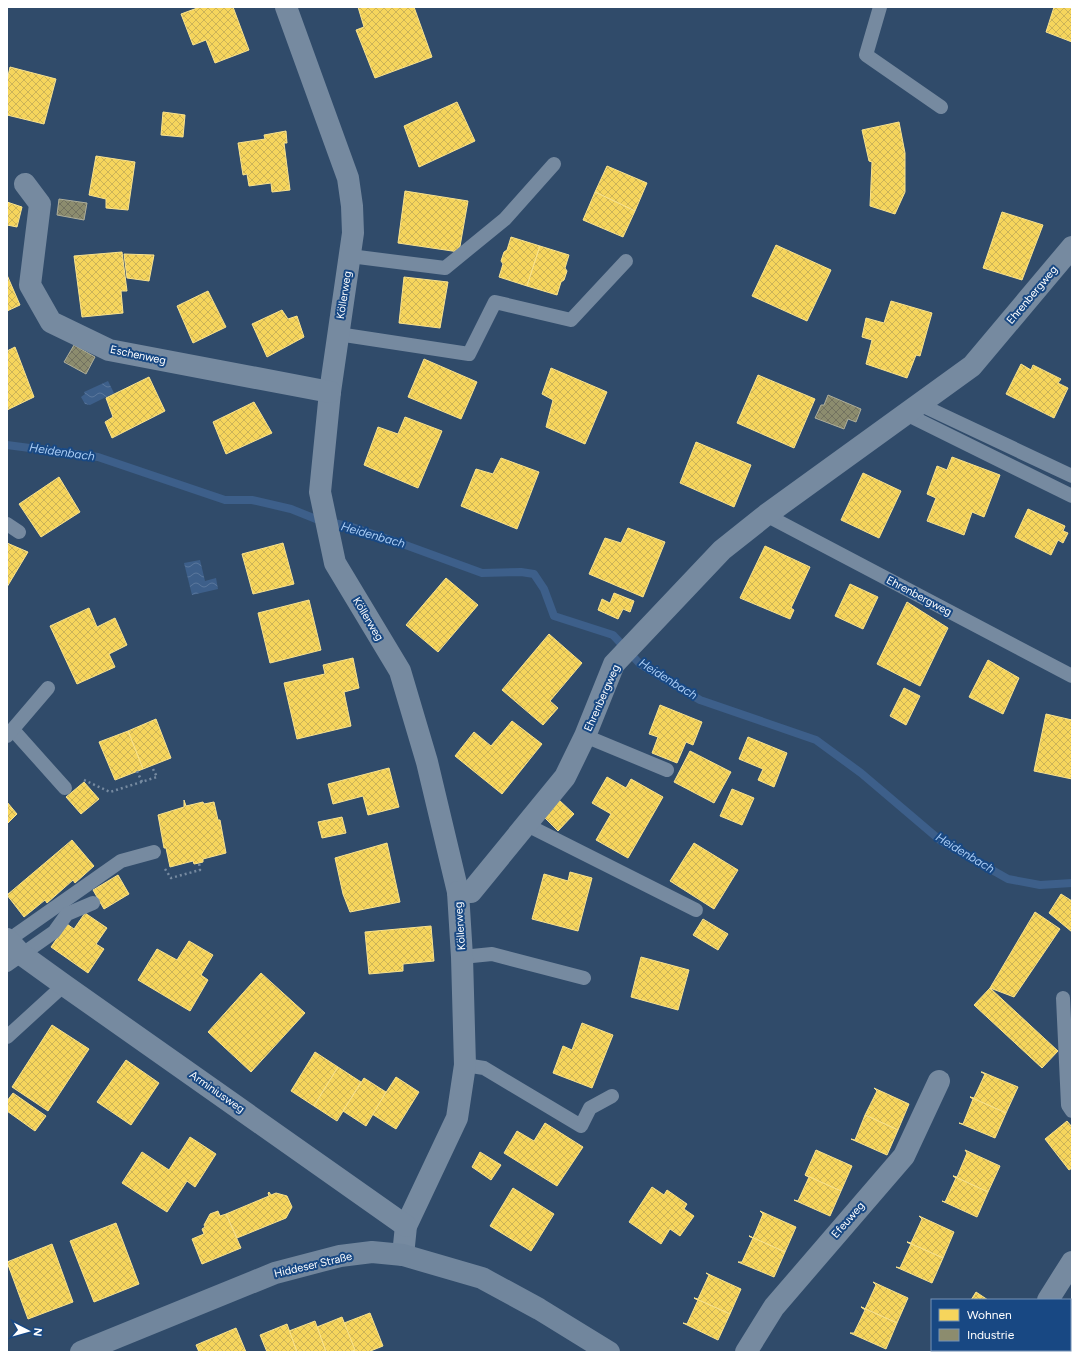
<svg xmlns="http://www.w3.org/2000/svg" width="1079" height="1359" font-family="Figtree,sans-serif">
  <defs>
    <pattern id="water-waves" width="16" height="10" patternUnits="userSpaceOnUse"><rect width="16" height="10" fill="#3d5f8a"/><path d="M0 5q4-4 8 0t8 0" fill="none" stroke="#5a779c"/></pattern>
    <pattern id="homes-cross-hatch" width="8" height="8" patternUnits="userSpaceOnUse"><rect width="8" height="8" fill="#f6d55c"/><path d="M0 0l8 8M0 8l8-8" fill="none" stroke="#ccb358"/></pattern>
    <pattern id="industry-cross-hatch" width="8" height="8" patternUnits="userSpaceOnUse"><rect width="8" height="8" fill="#8c8c6e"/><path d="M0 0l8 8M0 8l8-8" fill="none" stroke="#727260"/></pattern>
  </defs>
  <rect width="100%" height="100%" fill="#304b6a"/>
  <g fill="url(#water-waves)">
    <polygon points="108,381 114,393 90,405 85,404 81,397 85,394 84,392"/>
    <polygon points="200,560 205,581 216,578 218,589 192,595 184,563"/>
  </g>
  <g fill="url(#homes-cross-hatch)" stroke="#f9e28d">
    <polygon points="200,7 233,7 249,50 215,63 206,40 193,45 181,14"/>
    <polygon points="358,7 414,7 432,57 375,78 356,30 364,27"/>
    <polygon points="1054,7 1072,7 1072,42 1046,32"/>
    <polygon points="10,67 56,79 44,124 7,115 7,81"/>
    <polygon points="457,102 475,141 419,167 404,126"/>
    <polygon points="163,112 185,115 183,137 161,135"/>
    <polygon points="899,122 905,153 905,192 895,214 870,206 872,162 869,161 862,130"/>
    <polygon points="286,131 287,143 284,143 290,190 272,192 271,183 249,186 247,174 243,175 238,143 265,139 264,135"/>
    <polygon points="96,156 135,162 128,210 106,208 106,199 89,195"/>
    <polygon points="607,166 647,183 635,211 595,192"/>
    <polygon points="405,191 468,201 459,252 398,243"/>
    <polygon points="595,192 635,211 623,237 583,220"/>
    <polygon points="7,202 22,207 17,227 7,225"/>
    <polygon points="1002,212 1043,225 1022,280 983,268"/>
    <polygon points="511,237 540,246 527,286 499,277 503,264 501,261 504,252 507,250"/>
    <polygon points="776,245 831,270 807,321 752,296"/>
    <polygon points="540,246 569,255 565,268 567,271 564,280 561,282 557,295 527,286"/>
    <polygon points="122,252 127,291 121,291 123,313 82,317 74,256"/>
    <polygon points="124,254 154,255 149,281 127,278"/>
    <polygon points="7,275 20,305 7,311"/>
    <polygon points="404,277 448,282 440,328 399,323"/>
    <polygon points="208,291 226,327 193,343 177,306"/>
    <polygon points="891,301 932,313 920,356 916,355 907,378 866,364 872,340 862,337 866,318 884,323"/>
    <polygon points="282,310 288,319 297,316 304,337 267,357 252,324"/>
    <polygon points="15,347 34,397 7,410 7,351"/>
    <polygon points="424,359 477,382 461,419 408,397"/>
    <polygon points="1021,364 1031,370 1033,365 1061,379 1058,383 1068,388 1054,418 1006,394"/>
    <polygon points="551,368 607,392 585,444 546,427 553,400 542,394"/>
    <polygon points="758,375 815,399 794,448 737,423"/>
    <polygon points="149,377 165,411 112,438 105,422 113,417 106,398"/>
    <polygon points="254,402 272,433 226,454 213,422"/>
    <polygon points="405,417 442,431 418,488 364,465 378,427 398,434"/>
    <polygon points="696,442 751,465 734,507 680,483"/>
    <polygon points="952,457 1000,475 984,517 972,512 964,535 927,521 936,498 927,494 937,466 947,470"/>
    <polygon points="501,458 539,472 517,529 461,506 476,469 493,474"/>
    <polygon points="863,473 901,491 879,538 841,520"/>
    <polygon points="59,477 80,512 41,537 19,504"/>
    <polygon points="1028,509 1065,526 1063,531 1068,533 1063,543 1058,540 1051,555 1015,537"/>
    <polygon points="628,528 665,542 643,597 589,574 605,538 621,543"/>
    <polygon points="7,543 28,552 7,587"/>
    <polygon points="283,543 294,584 253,594 242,554"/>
    <polygon points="765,546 810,567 791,608 794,610 790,619 740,598"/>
    <polygon points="446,578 478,605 438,652 406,625"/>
    <polygon points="850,584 878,597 863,629 835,616"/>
    <polygon points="614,593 634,601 630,612 623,609 618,619 598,610 602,599 610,603"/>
    <polygon points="309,600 321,650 270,663 258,613"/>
    <polygon points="907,602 948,628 920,686 877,664"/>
    <polygon points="89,608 97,627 115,618 127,645 109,654 115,667 77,684 50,626"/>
    <polygon points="549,634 582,663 550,701 558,708 543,725 502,690"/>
    <polygon points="353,658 359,688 344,692 351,726 297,739 284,683 325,674 323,665"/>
    <polygon points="988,660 1019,678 1003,714 969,697"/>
    <polygon points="904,688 920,696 906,725 890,716"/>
    <polygon points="660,705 702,722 693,745 686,742 677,763 652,753 658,737 649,734"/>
    <polygon points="1046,714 1072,720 1072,779 1034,771"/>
    <polygon points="156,719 171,758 143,769 128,731"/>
    <polygon points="512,721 542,744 502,794 455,756 474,732 491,746"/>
    <polygon points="128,731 143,769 115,780 99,742"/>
    <polygon points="748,737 787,753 774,787 758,780 763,769 739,759"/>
    <polygon points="690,751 731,772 714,803 674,782"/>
    <polygon points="389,768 399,807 368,815 363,796 333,804 328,784"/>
    <polygon points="607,777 626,788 631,779 663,797 628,858 596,840 611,814 592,803"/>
    <polygon points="84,782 99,799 81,814 66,797"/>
    <polygon points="732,789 754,798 742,825 720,816"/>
    <polygon points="184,800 186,806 203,802 204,804 214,802 218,820 220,820 226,853 203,859 203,862 199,863 194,864 193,861 170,867 166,848 164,848 158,815 184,807"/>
    <polygon points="559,800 574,814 558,831 543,816"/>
    <polygon points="7,802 17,814 7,824"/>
    <polygon points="342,817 346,833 322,838 318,822"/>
    <polygon points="72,840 94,866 75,883 73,880 47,903 45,900 24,917 7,895"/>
    <polygon points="387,843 400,902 350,912 343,894 335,858"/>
    <polygon points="694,843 738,870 714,909 670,881"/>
    <polygon points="570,872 592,878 578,931 532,919 544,874 568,881"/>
    <polygon points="118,875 129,894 104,909 93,890"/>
    <polygon points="1061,894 1072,901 1072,932 1049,913"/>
    <polygon points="1035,912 1060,929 1014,997 990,988"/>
    <polygon points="85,913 107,928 96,944 104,949 88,973 51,947 67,924 74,929"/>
    <polygon points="703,919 728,934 718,950 693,935"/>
    <polygon points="431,926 434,961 403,964 403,971 369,974 365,932"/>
    <polygon points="189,941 213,955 201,975 208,980 190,1011 138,980 157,949 177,960"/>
    <polygon points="641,957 689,970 678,1010 631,997"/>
    <polygon points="261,973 305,1013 251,1072 208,1032"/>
    <polygon points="990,988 1058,1051 1042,1068 974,1005"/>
    <polygon points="582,1023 613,1035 592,1088 553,1073 563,1046 572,1050"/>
    <polygon points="52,1025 89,1049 48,1111 12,1087"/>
    <polygon points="315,1052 338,1067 314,1106 291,1091"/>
    <polygon points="126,1060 159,1083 131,1125 97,1102"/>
    <polygon points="338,1067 361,1082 337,1121 314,1106"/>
    <polygon points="981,1072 982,1072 1018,1087 1006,1113 970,1097 974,1098 985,1074"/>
    <polygon points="396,1077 419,1092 396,1129 372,1114"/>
    <polygon points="364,1078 386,1092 366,1126 343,1111"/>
    <polygon points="874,1088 909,1104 898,1130 865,1115 877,1091"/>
    <polygon points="13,1093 46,1116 35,1131 7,1111 7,1101"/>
    <polygon points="970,1097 1006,1113 995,1138 959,1123 963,1124 973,1099"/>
    <polygon points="865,1115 898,1130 887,1155 851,1139 855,1140"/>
    <polygon points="1067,1121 1072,1127 1072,1168 1069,1170 1045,1139"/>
    <polygon points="545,1123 583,1147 557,1186 504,1153 517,1131 534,1141"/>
    <polygon points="190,1137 216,1154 195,1187 187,1181 167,1212 122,1183 142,1152 169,1170"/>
    <polygon points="816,1150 852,1166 841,1191 805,1175"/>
    <polygon points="965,1150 1000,1166 988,1192 953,1176 957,1177 967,1153"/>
    <polygon points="480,1152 501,1165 491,1180 472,1167"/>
    <polygon points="805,1175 841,1191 830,1216 794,1200 798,1201 809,1177"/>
    <polygon points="953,1176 988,1192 977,1217 942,1201 945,1202 956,1178"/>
    <polygon points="652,1187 664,1195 667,1190 687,1204 684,1209 694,1216 680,1236 670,1229 661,1244 629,1222"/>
    <polygon points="513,1188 554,1214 531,1251 490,1226"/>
    <polygon points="269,1192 271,1195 276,1193 287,1196 292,1207 286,1218 237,1238 226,1214 269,1196 268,1193"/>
    <polygon points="218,1211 220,1216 226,1214 241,1248 202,1264 192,1239 204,1234 202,1229 205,1227 204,1225 210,1214"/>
    <polygon points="760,1211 796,1227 785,1252 749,1236 753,1238 763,1214"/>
    <polygon points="919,1216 954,1232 943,1258 907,1242 911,1243 922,1219"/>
    <polygon points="116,1223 139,1284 94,1302 70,1241"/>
    <polygon points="749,1236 785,1252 774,1277 738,1262 742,1262 753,1238"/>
    <polygon points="907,1242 943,1258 932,1283 896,1267 900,1268 911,1244"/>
    <polygon points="52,1244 73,1302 28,1319 7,1262"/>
    <polygon points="706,1273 741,1289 730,1314 694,1298 698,1299 709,1275"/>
    <polygon points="873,1282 908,1298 897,1323 861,1307 865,1309 876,1285"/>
    <polygon points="976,1292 988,1300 971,1300"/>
    <polygon points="694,1298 730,1314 718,1340 683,1323 687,1324 698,1300"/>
    <polygon points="861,1307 897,1323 886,1349 850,1333 854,1333 865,1310"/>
    <polygon points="370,1313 383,1346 368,1352 355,1352 344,1323"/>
    <polygon points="342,1317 355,1350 349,1352 326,1352 317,1327"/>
    <polygon points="315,1321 326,1352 297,1352 289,1331"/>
    <polygon points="287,1324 297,1352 267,1352 260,1335"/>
    <polygon points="236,1328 246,1352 199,1352 196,1345"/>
    <polygon points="970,1350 987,1350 985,1352 973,1352"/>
  </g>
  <g fill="url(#industry-cross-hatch)" stroke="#aeae9a">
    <polygon points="59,199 87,203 84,220 57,215"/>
    <polygon points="74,345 95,357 86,374 64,362"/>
    <polygon points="828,395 861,409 856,422 848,419 844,429 815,418 821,405 824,405"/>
  </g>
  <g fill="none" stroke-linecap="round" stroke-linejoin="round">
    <polyline stroke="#3d5f8a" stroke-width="8" points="7,445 98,457 225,500 252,500 291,509 316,519 352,527 400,543 482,573 521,572 534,574 544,589 554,616 613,635 640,664 700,700 816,740 861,773 941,841 1008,879 1040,885 1072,883"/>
    <g stroke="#768aa0" stroke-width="2.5" stroke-dasharray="2 3" stroke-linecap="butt">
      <polyline points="137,771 142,782"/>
      <polyline points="84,780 110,792 157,777 153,769"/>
      <polyline points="165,869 171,878 200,870 199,863"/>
    </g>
    <g stroke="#768aa0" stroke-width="14">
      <polyline points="880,7 866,55 941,107"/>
      <polyline points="350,256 445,268 505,219 554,164"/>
      <polyline points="338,334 469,354 495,302 571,320 626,261"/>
      <polyline points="919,404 1072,476"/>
      <polyline points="906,414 1072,496"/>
      <polyline points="766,515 1072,676"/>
      <polyline points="7,524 19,532"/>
      <polyline points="14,731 65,788"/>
      <polyline points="7,736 48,688"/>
      <polyline points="585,736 667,770"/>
      <polyline points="527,825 696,910"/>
      <polyline points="9,941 17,934 121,861 154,852"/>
      <polyline points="462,957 492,954 584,978"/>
      <polyline points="7,965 54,932 67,914 93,903"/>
      <polyline points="1063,998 1068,1105 1072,1111"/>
      <polyline points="7,1037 64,985"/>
      <polyline points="465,1065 484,1068 581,1126 590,1108 612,1096"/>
      <polyline points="1070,1343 1072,1342"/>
      <polyline points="1052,1352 1056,1350"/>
    </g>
    <g stroke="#768aa0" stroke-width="22">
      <polyline points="286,7 348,178 352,206 353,233 330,392 320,492 335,563 400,671 427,762 458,892 462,957 465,1065 457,1118 406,1226 403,1255"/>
      <polyline points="25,184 40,204 30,285 51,322 109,350 330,392"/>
      <polyline points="458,892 471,892 565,777 585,736 614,664 722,550 766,515 972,366 1072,247"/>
      <polyline points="7,939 21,954 64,985 406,1226"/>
      <polyline points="1048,1300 1072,1262"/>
      <polyline points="746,1352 774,1307 904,1156 939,1081"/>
      <polyline points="1014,1352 1016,1350"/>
    </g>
    <polyline stroke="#71869d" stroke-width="22" points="81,1352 275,1273 340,1256 372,1252 403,1255 482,1278 539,1309 609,1352"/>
  </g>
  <g text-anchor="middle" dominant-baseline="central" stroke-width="4" stroke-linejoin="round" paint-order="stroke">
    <g font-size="11" fill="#fff" stroke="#184883">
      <text transform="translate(344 295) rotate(-81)">Köllerweg</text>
      <text transform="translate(1032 295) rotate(-50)">Ehrenbergweg</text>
      <text transform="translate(138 355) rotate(12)">Eschenweg</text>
      <text transform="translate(919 596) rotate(28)">Ehrenbergweg</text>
      <text transform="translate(368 619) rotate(59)">Köllerweg</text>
      <text transform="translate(602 698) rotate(-66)">Ehrenbergweg</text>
      <text transform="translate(460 926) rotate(-94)">Köllerweg</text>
      <text transform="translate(217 1092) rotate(35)">Arminiusweg</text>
      <text transform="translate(848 1220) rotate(-49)">Efeuweg</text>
      <text transform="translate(313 1265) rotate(-13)">Hiddeser Straße</text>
    </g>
    <g font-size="12" font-style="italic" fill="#a8cbf4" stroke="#184883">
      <text transform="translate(62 452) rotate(8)">Heidenbach</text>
      <text transform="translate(373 535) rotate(16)">Heidenbach</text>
      <text transform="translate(668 679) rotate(32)">Heidenbach</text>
      <text transform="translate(965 853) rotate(31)">Heidenbach</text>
    </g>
  </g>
  <rect width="1079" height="1359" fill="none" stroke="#ffffff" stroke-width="16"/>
  <rect x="931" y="1299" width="140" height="52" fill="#184883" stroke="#7491b5"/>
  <rect x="939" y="1309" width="20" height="12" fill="#f6d55c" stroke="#7491b5"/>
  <text x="967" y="1319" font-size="12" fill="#ffffff">Wohnen</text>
  <rect x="939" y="1329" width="20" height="12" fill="#8c8c6e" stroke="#7491b5"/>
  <text x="967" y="1339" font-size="12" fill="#ffffff">Industrie</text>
  <g transform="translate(28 1331) rotate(96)" stroke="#184883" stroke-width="3" paint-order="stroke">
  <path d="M0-3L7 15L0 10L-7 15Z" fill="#ffffff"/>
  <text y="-6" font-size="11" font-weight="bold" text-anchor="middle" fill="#ffffff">N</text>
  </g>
</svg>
